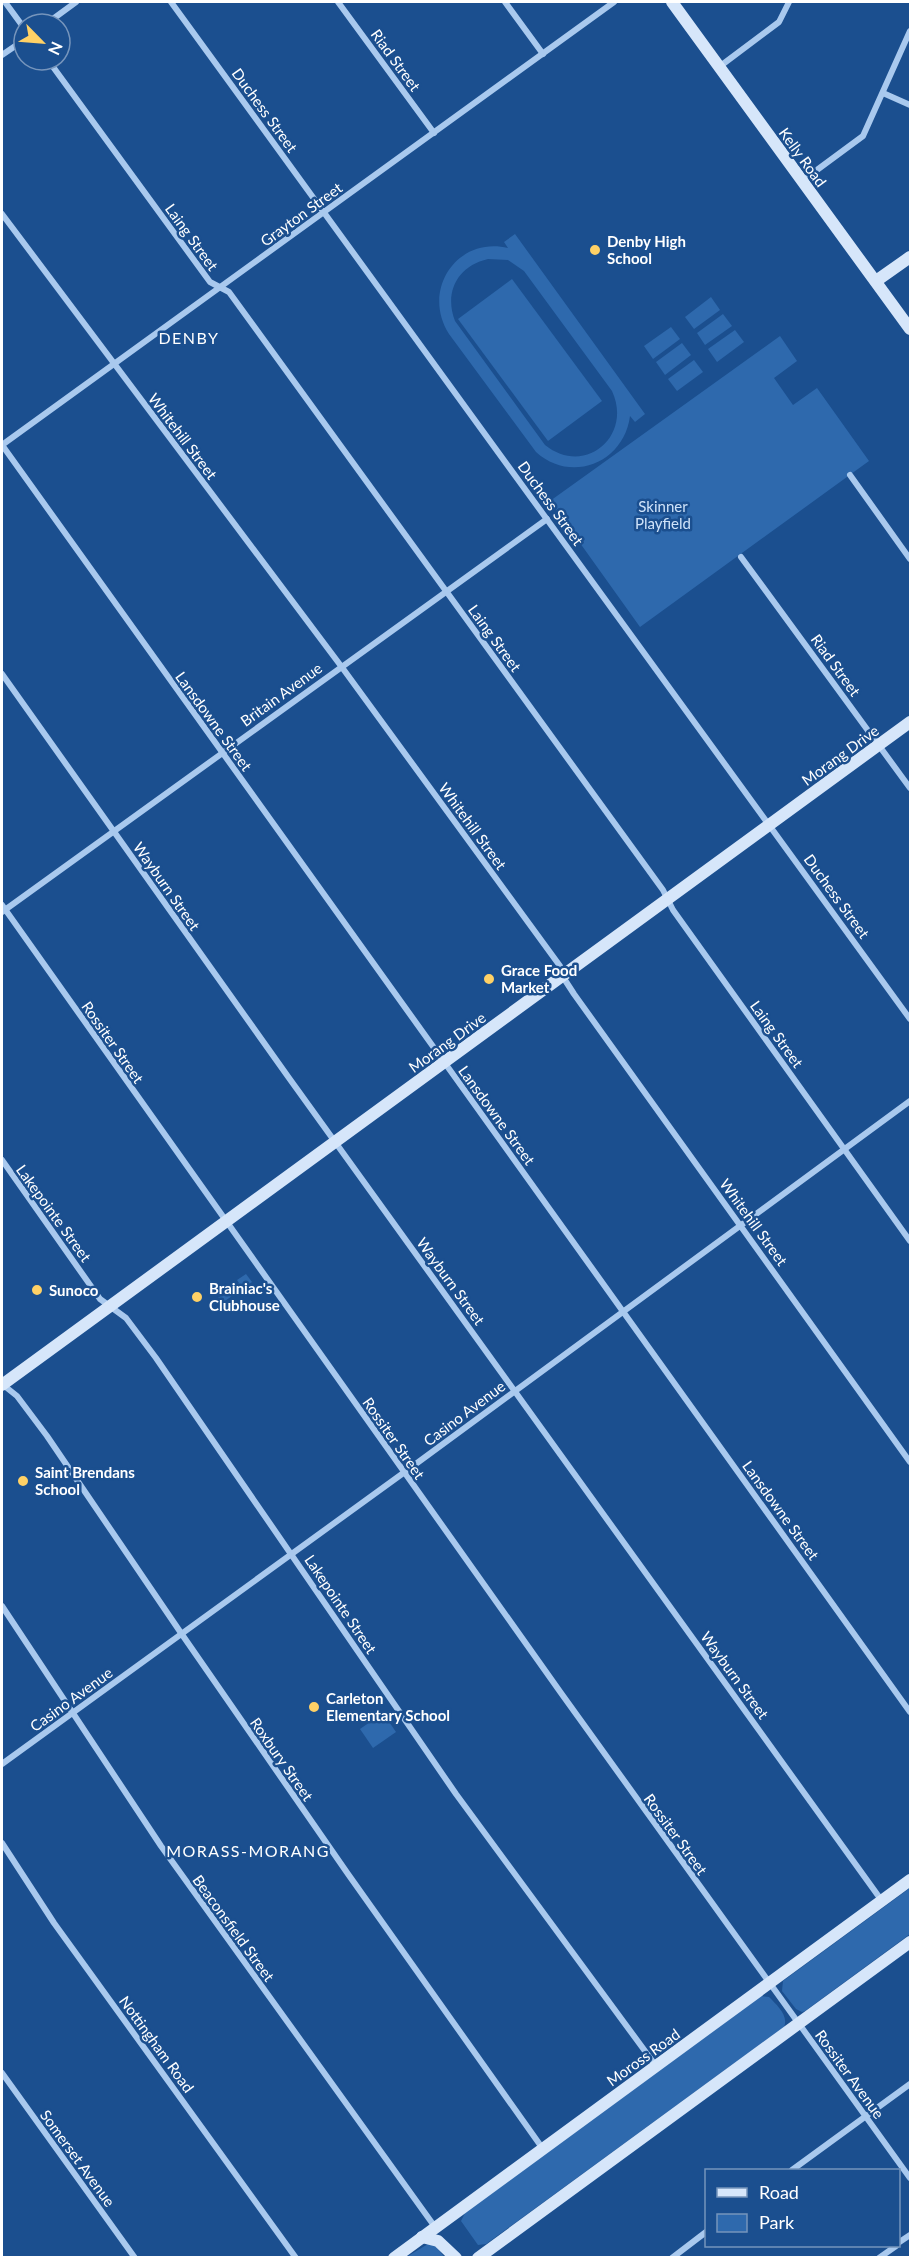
<svg xmlns="http://www.w3.org/2000/svg" width="912" height="2259" font-family="Lato,sans-serif">
  <rect width="100%" height="100%" fill="#1b4f8f"/>
  <g fill="#2e69ad" fill-rule="evenodd">
    <path d="M 515,234 L 645,414 L 635,422 L 630,416 C 624,463 571,484 536,452 L 449,334 C 421,290 457,236 508,248 L 504,242 ZM 488,259 L 508,260 L 524,271 L 612,391 C 633,436 585,477 545,445 L 455,321 C 444,293 457,266 488,259 Z"/>
    <polygon points="512,279 602,401 548,441 458,319"/>
    <polygon points="711,297 720,310 694,329 685,317"/>
    <polygon points="723,314 732,326 705,345 697,333"/>
    <polygon points="671,327 680,339 653,359 644,346"/>
    <polygon points="735,330 744,342 717,362 708,349"/>
    <polygon points="780,336 797,361 774,378 793,405 817,388 869,461 640,627 550,501"/>
    <polygon points="682,343 691,355 665,375 656,362"/>
    <polygon points="694,360 703,372 677,391 668,379"/>
    <polygon points="246,1274 252,1282 222,1303 218,1298 239,1283 237,1280"/>
    <polygon points="383,1713 396,1732 373,1748 360,1729"/>
    <polygon points="910,1888 910,1934 805,2011 802,2012 796,2009 782,1991 783,1981"/>
    <path d="M 761,1996 L 769,1997 C 777,2005 789,2016 784,2027 L 486,2244 L 478,2245 L 461,2221 L 465,2213 Z"/>
    <polygon points="428,2244 436,2246 444,2257 405,2258"/>
  </g>
  <g fill="none" stroke-linecap="round" stroke-linejoin="round">
    <g stroke="#a9c9ee" stroke-width="6">
      <polyline points="5,2 24,28"/>
      <polyline points="171,2 910,1019"/>
      <polyline points="338,2 434,133"/>
      <polyline points="505,2 543,54"/>
      <polyline points="46,24 76,2"/>
      <polyline points="2,55 24,40"/>
      <polyline points="48,60 210,282 229,292 663,890 673,910 910,1241"/>
      <polyline points="719,67 779,22 789,2"/>
      <polyline points="883,93 910,105"/>
      <polyline points="802,181 863,136 910,31"/>
      <polyline points="2,214 341,666 560,966 563,977 574,994 910,1462"/>
      <polyline points="2,445 910,1712"/>
      <polyline points="2,445 614,2"/>
      <polyline points="850,475 910,559"/>
      <polyline points="741,557 910,788"/>
      <polyline points="2,674 289,1078 882,1901"/>
      <polyline points="2,905 561,1693 910,2178"/>
      <polyline points="2,912 547,519"/>
      <polyline points="2,1160 100,1299 126,1318 156,1358 456,1794 656,2066"/>
      <polyline points="2,1384 17,1396 47,1436 181,1633 348,1874 543,2149"/>
      <polyline points="2,1606 161,1846 435,2227"/>
      <polyline points="2,1764 413,1466 910,1101"/>
      <polyline points="2,1843 54,1923 296,2258"/>
      <polyline points="2,2073 135,2258"/>
      <polyline points="792,2170 910,2084"/>
      <polyline points="898,2243 910,2235"/>
      <polyline points="672,2258 706,2232"/>
      <polyline points="879,2258 896,2246"/>
    </g>
    <g stroke="#d6e6fa" stroke-width="12">
      <polyline points="672,2 910,329"/>
      <polyline points="876,281 910,257"/>
      <polyline points="2,1385 910,722"/>
      <polyline points="422,2237 438,2241 456,2258"/>
      <polyline points="394,2258 910,1880"/>
      <polyline points="478,2258 910,1942"/>
    </g>
  </g>
  <g fill="#ffd166" stroke="#1b4f8f" stroke-width="2">
    <circle cx="595" cy="250" r="6"/>
    <circle cx="489" cy="979" r="6"/>
    <circle cx="37" cy="1290" r="6"/>
    <circle cx="197" cy="1297" r="6"/>
    <circle cx="23" cy="1481" r="6"/>
    <circle cx="314" cy="1707" r="6"/>
  </g>
  <g text-anchor="middle" dominant-baseline="central" stroke-width="5" stroke-linejoin="round" paint-order="stroke">
    <g font-size="15" fill="#fff" stroke="#1b4f8f">
      <text transform="translate(396 60) rotate(54)">Riad Street</text>
      <text transform="translate(265 110) rotate(54)">Duchess Street</text>
      <text transform="translate(803 157) rotate(54)">Kelly Road</text>
      <text transform="translate(301 214) rotate(-36)">Grayton Street</text>
      <text transform="translate(192 237) rotate(54)">Laing Street</text>
      <text transform="translate(183 436) rotate(53)">Whitehill Street</text>
      <text transform="translate(551 503) rotate(54)">Duchess Street</text>
      <text transform="translate(495 638) rotate(54)">Laing Street</text>
      <text transform="translate(836 665) rotate(54)">Riad Street</text>
      <text transform="translate(281 694) rotate(-36)">Britain Avenue</text>
      <text transform="translate(214 721) rotate(54)">Lansdowne Street</text>
      <text transform="translate(840 755) rotate(-36)">Morang Drive</text>
      <text transform="translate(473 826) rotate(54)">Whitehill Street</text>
      <text transform="translate(167 886) rotate(55)">Wayburn Street</text>
      <text transform="translate(837 896) rotate(54)">Duchess Street</text>
      <text transform="translate(777 1034) rotate(54)">Laing Street</text>
      <text transform="translate(113 1042) rotate(55)">Rossiter Street</text>
      <text transform="translate(447 1042) rotate(-36)">Morang Drive</text>
      <text transform="translate(497 1115) rotate(54)">Lansdowne Street</text>
      <text transform="translate(54 1213) rotate(54)">Lakepointe Street</text>
      <text transform="translate(754 1222) rotate(54)">Whitehill Street</text>
      <text transform="translate(451 1281) rotate(54)">Wayburn Street</text>
      <text transform="translate(464 1413) rotate(-37)">Casino Avenue</text>
      <text transform="translate(394 1438) rotate(55)">Rossiter Street</text>
      <text transform="translate(781 1510) rotate(54)">Lansdowne Street</text>
      <text transform="translate(341 1604) rotate(56)">Lakepointe Street</text>
      <text transform="translate(735 1675) rotate(54)">Wayburn Street</text>
      <text transform="translate(71 1699) rotate(-36)">Casino Avenue</text>
      <text transform="translate(282 1759) rotate(55)">Roxbury Street</text>
      <text transform="translate(676 1834) rotate(54)">Rossiter Street</text>
      <text transform="translate(234 1928) rotate(54)">Beaconsfield Street</text>
      <text transform="translate(157 2044) rotate(54)">Nottingham Road</text>
      <text transform="translate(643 2057) rotate(-36)">Moross Road</text>
      <text transform="translate(850 2074) rotate(54)">Rossiter Avenue</text>
      <text transform="translate(78 2158) rotate(54)">Somerset Avenue</text>
    </g>
    <g font-size="15" font-weight="bold" fill="#fff" stroke="#1b4f8f" text-anchor="start">
      <text x="607" y="241">Denby High<tspan x="607" dy="17">School</tspan></text>
      <text x="501" y="970">Grace Food<tspan x="501" dy="17">Market</tspan></text>
      <text x="209" y="1288">Brainiac's<tspan x="209" dy="17">Clubhouse</tspan></text>
      <text x="49" y="1290">Sunoco</text>
      <text x="35" y="1472">Saint Brendans<tspan x="35" dy="17">School</tspan></text>
      <text x="326" y="1698">Carleton<tspan x="326" dy="17">Elementary School</tspan></text>
    </g>
    <g font-size="15" fill="#cfe3fa" stroke="#1b4f8f">
      <text x="663" y="506">Skinner<tspan x="663" dy="17">Playfield</tspan></text>
    </g>
    <g font-size="16" letter-spacing="1.5" fill="#fff" stroke="#1b4f8f">
      <text x="189" y="337">DENBY</text>
      <text x="248" y="1850">MORASS-MORANG</text>
    </g>
  </g>
  <rect width="912" height="2259" fill="none" stroke="#ffffff" stroke-width="6"/>
  <rect x="705" y="2169" width="195" height="78" fill="#1b4f8f" stroke="#7695bc" stroke-width="1.5"/>
  <rect x="717" y="2188" width="30" height="9" fill="#d6e6fa" stroke="#7695bc" stroke-width="1.5"/>
  <text x="759" y="2199" font-size="18" fill="#ffffff">Road</text>
  <rect x="717" y="2214" width="30" height="18" fill="#2e69ad" stroke="#7695bc" stroke-width="1.5"/>
  <text x="759" y="2229" font-size="18" fill="#ffffff">Park</text>
  <g transform="translate(42 42) rotate(115)"><circle r="28" fill="#1b4f8f" stroke="#7695bc" stroke-width="1.5"/>
  <path d="M0-4.5L10 22L0 15L-10 22Z" fill="#ffd166"/>
  <text y="-9" font-size="16" font-weight="bold" text-anchor="middle" fill="#ffffff">N</text>
  </g>
</svg>
